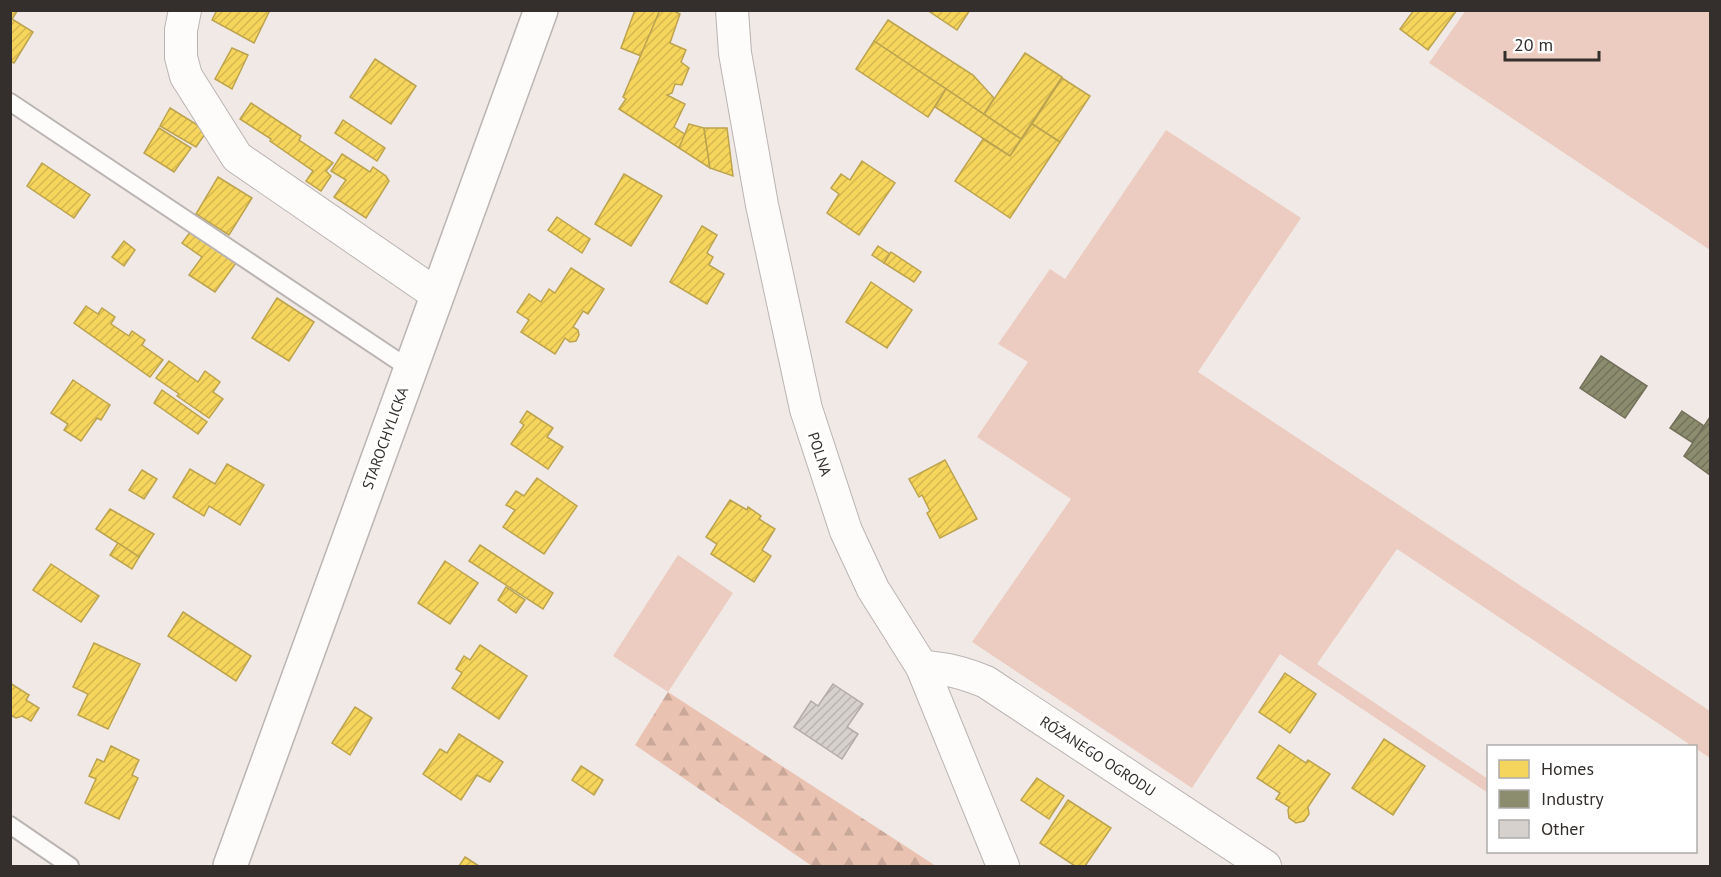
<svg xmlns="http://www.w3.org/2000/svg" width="1721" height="877" font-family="'PT Sans',sans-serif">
  <defs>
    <pattern id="forest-firs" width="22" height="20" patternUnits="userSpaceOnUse" patternTransform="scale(1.5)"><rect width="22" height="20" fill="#eac2b2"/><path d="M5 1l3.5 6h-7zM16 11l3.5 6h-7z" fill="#c9a799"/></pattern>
    <pattern id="homes-hatch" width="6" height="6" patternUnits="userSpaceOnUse" patternTransform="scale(1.5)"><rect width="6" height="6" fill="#f6d55c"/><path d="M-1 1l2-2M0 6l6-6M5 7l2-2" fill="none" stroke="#d4b750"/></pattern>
    <pattern id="industry-hatch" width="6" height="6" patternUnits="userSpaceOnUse" patternTransform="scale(1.5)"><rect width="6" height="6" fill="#8c8c6e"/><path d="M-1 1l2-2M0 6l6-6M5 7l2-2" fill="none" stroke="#73735b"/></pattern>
    <pattern id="building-hatch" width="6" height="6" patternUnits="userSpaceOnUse" patternTransform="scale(1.5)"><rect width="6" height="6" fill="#d7d1ce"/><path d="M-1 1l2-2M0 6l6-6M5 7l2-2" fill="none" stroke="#b9b4b1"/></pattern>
  </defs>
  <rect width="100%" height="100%" fill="#f1e9e6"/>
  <g fill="#ecccc0">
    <polygon points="1466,10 1710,11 1710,250 1429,63"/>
    <polygon points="1166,130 1301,218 1198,372 1710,711 1710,758 1397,549 1317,664 1488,779 1488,793 1280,654 1192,788 972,642 1071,499 977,437 1028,362 998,344 1050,269 1065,279"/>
    <polygon points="678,555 733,593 668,692 613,656"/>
  </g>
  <polygon fill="url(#forest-firs)" points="668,692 936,866 812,866 635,745"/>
  <g fill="url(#homes-hatch)" stroke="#bca34e" stroke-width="1.5">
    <polygon points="10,10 18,10 12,19 33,32 14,63 10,61"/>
    <polygon points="217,10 270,10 254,43 212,20"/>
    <polygon points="635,10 660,10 641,56 621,48"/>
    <polygon points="660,10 672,10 680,14 670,43 686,50 681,62 689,68 682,85 675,84 672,93 667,95 685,104 674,127 686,135 679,148 619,109 626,99 623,97"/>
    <polygon points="927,10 970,10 957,30"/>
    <polygon points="1414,10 1457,10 1428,50 1400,29"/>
    <polygon points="888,20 973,75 994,98 984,114 874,41"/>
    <polygon points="874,41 946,89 928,117 856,69"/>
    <polygon points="232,48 248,55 232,89 215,79"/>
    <polygon points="1025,53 1062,77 1021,139 984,114"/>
    <polygon points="375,59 416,86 391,124 350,97"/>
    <polygon points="1062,78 1090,96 1060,142 1032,124"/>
    <polygon points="946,89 1021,139 1010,156 935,107"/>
    <polygon points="251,103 301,136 299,140 333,163 326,171 331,176 321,191 306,181 313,171 270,141 271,139 240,119"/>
    <polygon points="170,108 207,131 196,147 160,126"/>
    <polygon points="343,120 385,148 377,161 335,133"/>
    <polygon points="689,124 704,128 710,168 679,148"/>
    <polygon points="1032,124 1060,142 1010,218 955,181 983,139 1010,156"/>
    <polygon points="159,128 191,148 174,172 144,153"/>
    <polygon points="704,128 727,128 733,176 710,168"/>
    <polygon points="342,154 370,172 373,167 386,176 389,181 366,218 334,197 346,180 331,171"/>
    <polygon points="862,161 895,183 859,235 827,213 839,194 831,188 841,174 850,180"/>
    <polygon points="42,163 90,195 74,218 27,186"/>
    <polygon points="624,174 662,196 631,246 595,224"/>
    <polygon points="218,177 252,198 229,235 196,214"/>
    <polygon points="557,217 590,239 582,253 548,230"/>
    <polygon points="702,226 717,235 707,253 713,257 709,265 724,274 707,304 670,282"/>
    <polygon points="191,231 236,263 215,292 189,275 202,257 182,243"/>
    <polygon points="124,241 135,250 124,266 112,257"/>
    <polygon points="878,246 890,254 884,263 872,255"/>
    <polygon points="891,252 921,272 914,282 884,263"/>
    <polygon points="571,268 604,289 588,314 583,311 573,327 578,330 579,335 576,341 570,342 565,338 555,354 521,332 529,320 517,312 529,294 541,302 549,289 555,293"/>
    <polygon points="871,282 912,310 887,348 846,322"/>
    <polygon points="277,298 314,322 289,361 252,338"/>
    <polygon points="86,306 98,314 102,308 115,317 111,324 129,336 132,331 145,340 142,345 163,360 150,377 74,323"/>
    <polygon points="169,361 198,382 205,371 220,382 213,392 223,399 209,418 177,396 179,394 156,378"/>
    <polygon points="73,380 110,405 101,420 97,418 81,441 64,430 68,424 51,413"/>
    <polygon points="162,390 207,422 198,434 154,403"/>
    <polygon points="527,411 553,428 547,437 563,447 548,469 511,444 524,425 520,422"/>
    <polygon points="945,460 977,519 940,538 927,513 930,511 922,495 919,497 909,479"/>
    <polygon points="227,464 264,485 240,525 209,506 204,516 173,497 190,469 215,484"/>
    <polygon points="142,470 157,479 144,499 129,490"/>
    <polygon points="537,478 577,506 544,554 503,527 515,510 506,505 516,491 524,496"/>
    <polygon points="730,500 747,510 748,507 761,516 759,519 775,529 762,550 771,556 754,582 711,554 717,544 706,537"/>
    <polygon points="110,509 154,534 139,557 96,529"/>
    <polygon points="118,543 139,557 132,569 110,555"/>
    <polygon points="480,545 553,593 543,609 469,561"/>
    <polygon points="445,561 478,583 450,624 418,603"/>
    <polygon points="51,564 99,596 81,622 33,590"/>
    <polygon points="506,587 525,600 516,613 498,600"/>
    <polygon points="183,612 251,656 236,681 168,636"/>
    <polygon points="94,643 140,664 108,729 78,715 88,694 73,687"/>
    <polygon points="480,645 527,676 499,719 452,688 462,673 456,669 464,656 470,660"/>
    <polygon points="1285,673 1316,694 1290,733 1259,712"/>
    <polygon points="10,683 29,695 26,700 39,708 31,721 22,716 16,718 10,715"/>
    <polygon points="355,707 372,718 350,755 332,743"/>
    <polygon points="459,734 503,762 490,782 477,775 461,800 423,774 440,749 447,753"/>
    <polygon points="1384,739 1425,766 1393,815 1352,788"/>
    <polygon points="1279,745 1306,763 1308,760 1330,774 1308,807 1309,814 1304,821 1296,823 1289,818 1288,810 1289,807 1276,799 1280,793 1257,778"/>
    <polygon points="111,746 139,760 132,775 138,778 119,819 85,803 96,779 89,776 97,759 104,762"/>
    <polygon points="581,766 603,780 594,795 572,780"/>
    <polygon points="1037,778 1064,796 1049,819 1021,800"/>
    <polygon points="1068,800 1111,828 1085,866 1075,866 1040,843"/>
    <polygon points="465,857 479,866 459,866"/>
  </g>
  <g fill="url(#industry-hatch)" stroke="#72705a" stroke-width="1.5">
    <polygon points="1601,356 1647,386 1625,418 1580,388"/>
    <polygon points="1682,411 1704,426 1693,443 1670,428"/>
    <polygon points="1710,417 1710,475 1684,456"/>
  </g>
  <polygon fill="url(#building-hatch)" stroke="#b1abaa" stroke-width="1.5" points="833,684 863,704 847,727 858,734 842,759 794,727 811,701 818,706"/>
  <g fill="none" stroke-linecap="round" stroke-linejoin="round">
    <defs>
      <g id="lane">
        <polyline points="10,102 410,369"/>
        <polyline points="10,825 70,866"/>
      </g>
      <g id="street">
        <polyline points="185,10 181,30 181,57 186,76 237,157 436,294"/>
        <polyline points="732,10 735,53 762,205 806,409 846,531 873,589 922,667 1003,866"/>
        <path d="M 922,667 C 946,668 964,673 986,682 L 1265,866"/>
      </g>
      <polyline id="secondary" points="230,866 541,10"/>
    </defs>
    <use href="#lane" stroke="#bab4b2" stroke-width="20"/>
    <use href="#street" stroke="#bab4b2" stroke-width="34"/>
    <use href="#secondary" stroke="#bab4b2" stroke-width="36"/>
    <use href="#lane" stroke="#fdfcfb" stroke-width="16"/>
    <use href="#street" stroke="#fdfcfb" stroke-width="32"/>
    <use href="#secondary" stroke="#fdfcfb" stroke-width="33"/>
  </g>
  <g text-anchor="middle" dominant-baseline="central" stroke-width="6" stroke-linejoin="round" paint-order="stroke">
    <g font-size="15" fill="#342f2c" stroke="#fff">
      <text transform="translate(385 438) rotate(-70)">STAROCHYLICKA</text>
      <text transform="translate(820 454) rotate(72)">POLNA</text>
      <text transform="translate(1098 756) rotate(33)">RÓŻANEGO OGRODU</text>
    </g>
  </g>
  <rect width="1721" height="877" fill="none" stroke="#342f2c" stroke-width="24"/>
  <rect x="1487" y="745" width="210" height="108" fill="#ffffff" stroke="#aeacab" stroke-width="1.5"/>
  <rect x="1499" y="760" width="30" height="18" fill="#f6d55c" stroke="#aeacab" stroke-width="1.5"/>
  <text x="1541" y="775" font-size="18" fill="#342f2c">Homes</text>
  <rect x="1499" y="790" width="30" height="18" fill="#8c8c6e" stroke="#aeacab" stroke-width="1.5"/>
  <text x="1541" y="805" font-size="18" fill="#342f2c">Industry</text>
  <rect x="1499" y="820" width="30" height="18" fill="#d7d1ce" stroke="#aeacab" stroke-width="1.5"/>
  <text x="1541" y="835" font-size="18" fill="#342f2c">Other</text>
  <path d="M1505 51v9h94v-9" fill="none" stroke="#342f2c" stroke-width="3"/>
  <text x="1514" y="51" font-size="18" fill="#342f2c" stroke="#ffffff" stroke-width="4.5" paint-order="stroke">20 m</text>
</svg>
